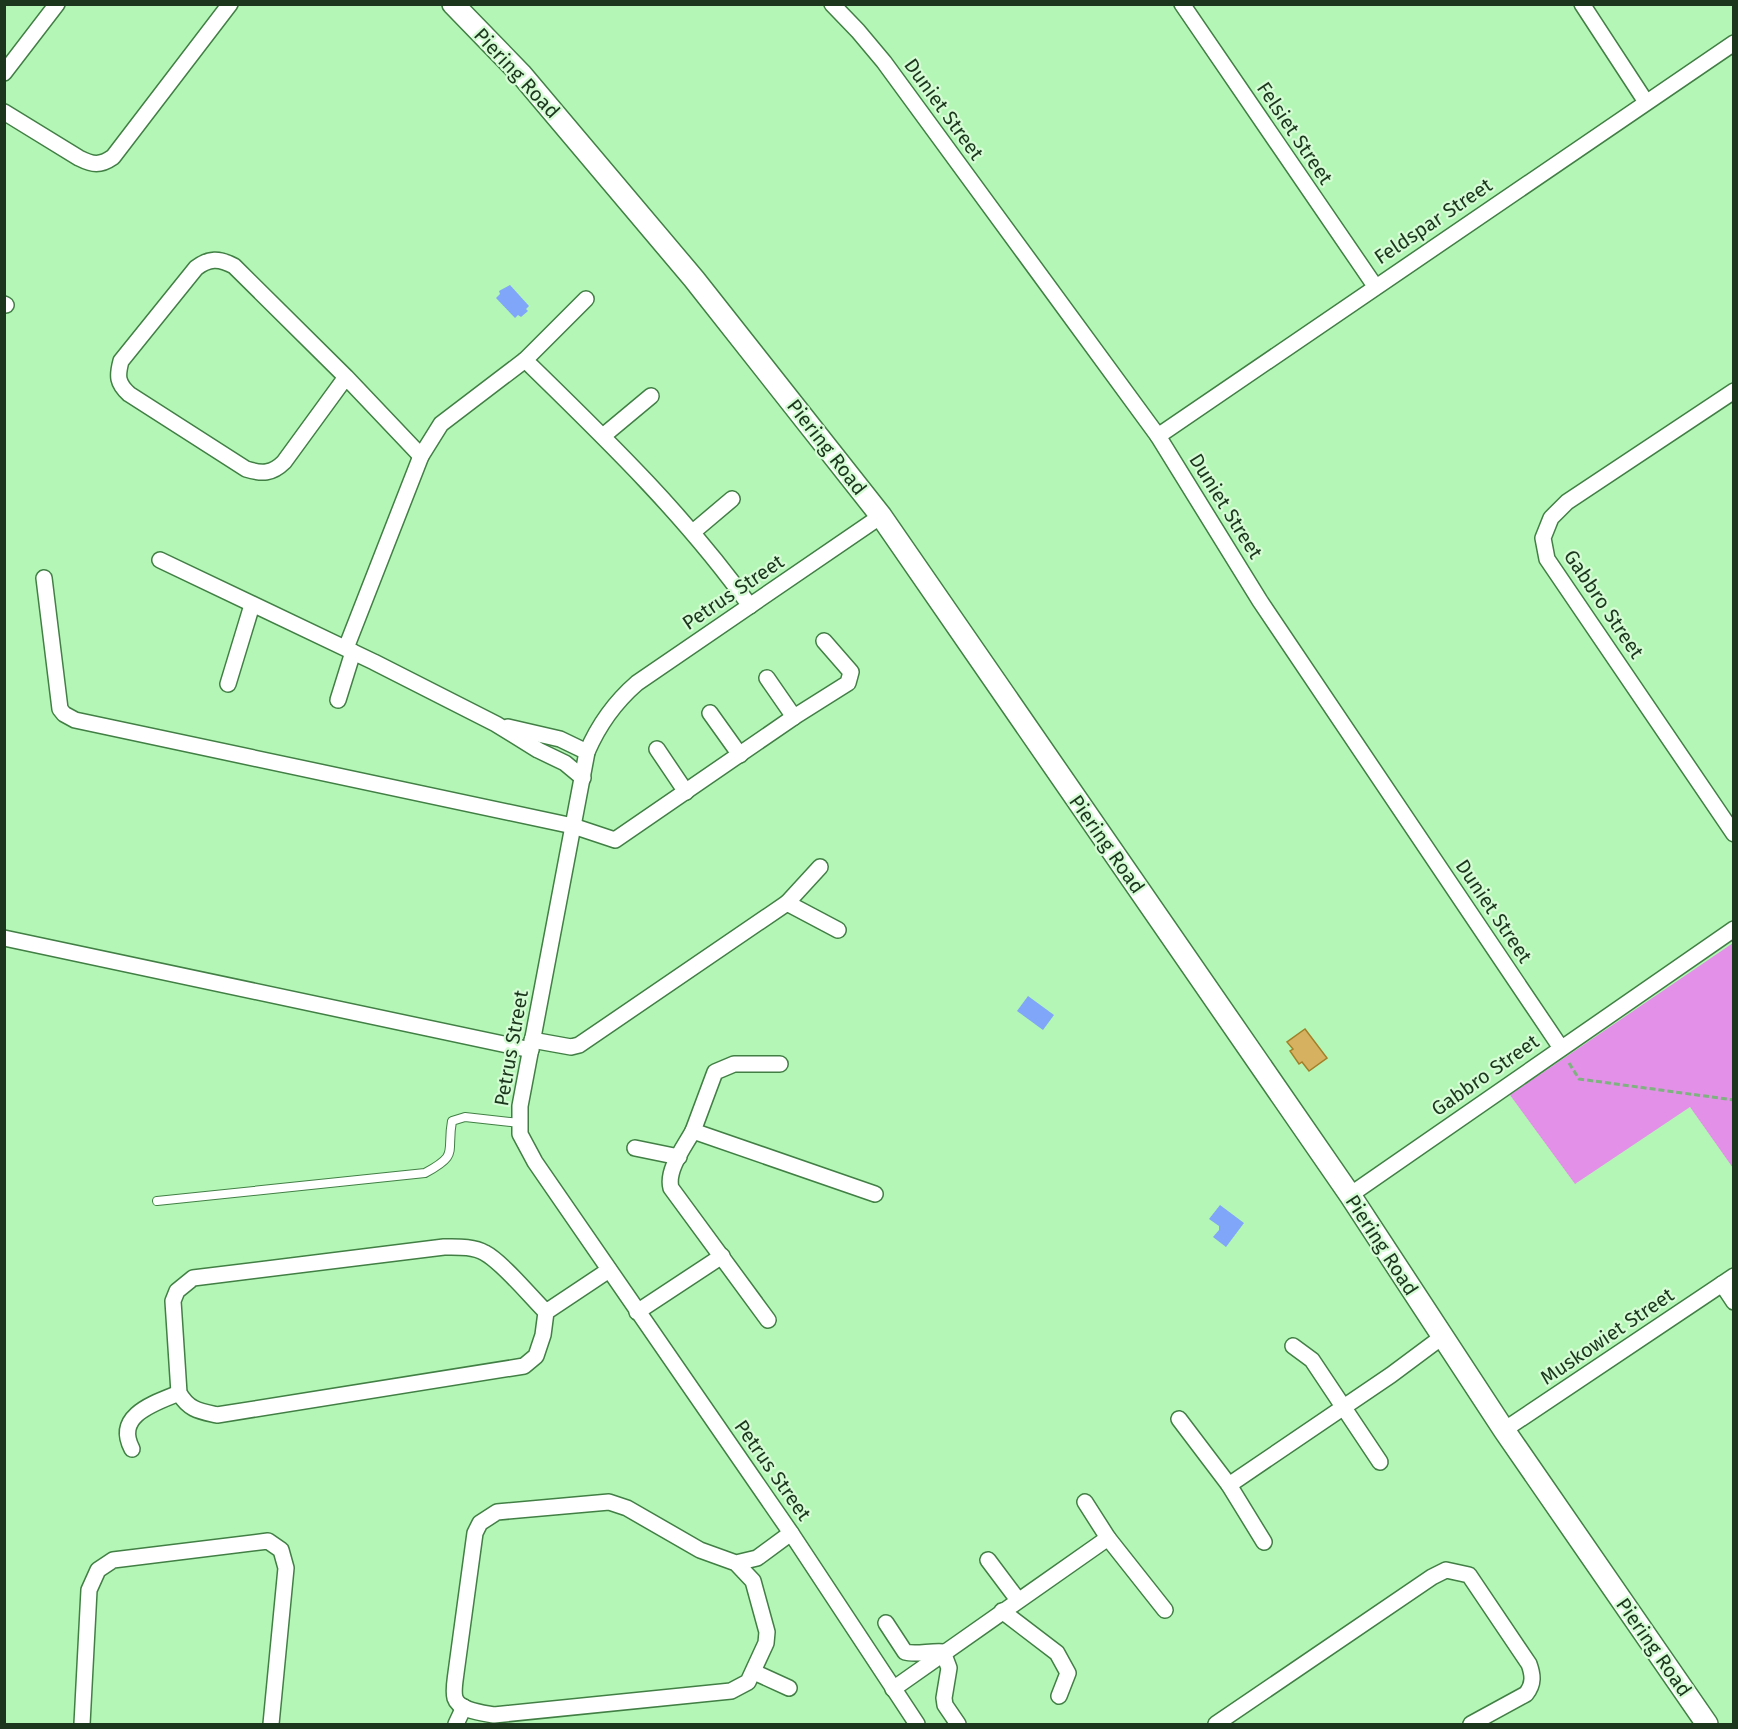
<svg xmlns="http://www.w3.org/2000/svg" width="1738" height="1729" font-family="'Fira Sans',sans-serif">
  <rect width="100%" height="100%" fill="#b4f6b5"/>
  <polygon fill="#e391e8" points="1733,943 1733,1168 1690,1107 1575,1184 1510,1095"/>
  <g fill="#80a6f9">
    <polygon points="510,285 529,306 526,309 528,311 521,317 518,315 515,318 496,298 500,294 499,291"/>
    <polygon points="1028,996 1054,1015 1043,1030 1017,1011"/>
    <polygon points="1220,1205 1244,1223 1226,1247 1213,1237 1219,1230 1219,1226 1209,1219"/>
  </g>
  <polygon fill="#d6b15f" stroke="#a37f29" stroke-width="1.5" points="1305,1029 1327,1058 1309,1071 1302,1062 1299,1064 1290,1051 1293,1049 1287,1042"/>
  <g fill="none" stroke-linecap="round" stroke-linejoin="round">
    <defs>
      <path id="lane" d="M 157,1201 L 425,1173 C 460,1154 446,1153 452,1121 L 465,1117 L 520,1123"/>
      <g id="street">
        <polyline points="832,4 858,31 884,62 1158,436 1260,601 1561,1048"/>
        <polyline points="1182,4 1375,286"/>
        <polyline points="1582,4 1646,102"/>
        <polyline points="4,73 57,4"/>
        <path d="M 4,112 L 79,158 C 93,165 100,166 113,157 L 230,4"/>
        <polyline points="4,304 6,305"/>
        <path d="M 525,360 C 605,438 685,515 750,606"/>
        <path d="M 346,377 L 284,462 C 272,474 262,474 246,469 L 129,394 C 117,383 117,376 121,361 L 196,268 C 209,258 219,258 234,266 L 346,377 L 421,456"/>
        <polyline points="1734,391 1567,502 1551,518 1543,538 1547,559 1734,834"/>
        <polyline points="603,436 651,396"/>
        <polyline points="1158,436 1734,43"/>
        <path d="M 881,516 L 637,683 C 614,703 599,724 587,752 L 520,1106 L 520,1134 L 535,1162 L 791,1533 L 917,1724"/>
        <polyline points="693,532 732,499"/>
        <polyline points="160,560 374,662 496,724 538,750 565,763 583,778"/>
        <polyline points="44,578 60,709 64,714 75,720 573,826 615,840 794,717 848,683 851,672 824,641"/>
        <polyline points="346,648 421,456 441,424 525,360 586,299"/>
        <polyline points="767,678 794,717"/>
        <polyline points="228,684 252,605"/>
        <polyline points="338,700 353,652"/>
        <polyline points="710,713 740,755"/>
        <polyline points="508,727 560,739 587,752"/>
        <polyline points="657,749 686,792"/>
        <polyline points="787,903 820,867"/>
        <polyline points="4,938 531,1050"/>
        <polyline points="532,1040 571,1047 579,1045 787,903 838,930"/>
        <polyline points="693,1131 715,1072 734,1064 780,1064"/>
        <polyline points="635,1148 679,1157"/>
        <polyline points="1350,1195 1734,929"/>
        <polyline points="1722,1284 1734,1302"/>
        <path d="M 546,1312 C 531,1297 502,1262 485,1253 C 473,1246 457,1247 444,1247 L 193,1278 L 177,1291 L 173,1301 L 179,1393 C 189,1410 199,1411 217,1415 L 524,1366 L 536,1356 L 543,1335 L 546,1312 L 609,1270"/>
        <polyline points="637,1312 722,1256"/>
        <path d="M 768,1320 L 671,1188 C 666,1170 685,1146 693,1131 L 875,1194"/>
        <polyline points="1293,1346 1312,1360 1380,1462"/>
        <polyline points="1179,1419 1229,1485 1264,1542"/>
        <polyline points="1504,1430 1734,1276"/>
        <path d="M 132,1449 C 114,1415 155,1403 179,1393"/>
        <polyline points="1229,1485 1391,1375 1442,1337"/>
        <polyline points="1085,1502 1108,1538"/>
        <polyline points="988,1560 1018,1600"/>
        <path d="M 736,1563 L 753,1581 L 767,1632 L 766,1643 L 748,1682 L 731,1691 L 494,1715 C 483,1713 459,1711 455,1698 C 453,1691 455,1681 456,1673 L 475,1533 L 480,1523 L 497,1512 L 609,1502 L 627,1508 L 700,1550 L 736,1563 L 757,1558 L 791,1533"/>
        <polyline points="1002,1611 1057,1653 1068,1673 1059,1696"/>
        <path d="M 886,1623 L 905,1652 C 915,1655 930,1651 943,1652 L 949,1668 L 944,1698 L 945,1705 L 958,1724"/>
        <polyline points="754,1672 789,1688"/>
        <polyline points="893,1689 1108,1538 1165,1610"/>
        <polyline points="82,1724 89,1590 98,1570 113,1560 268,1541 281,1550 286,1568 271,1724"/>
        <polyline points="456,1724 464,1707"/>
        <path d="M 1216,1724 L 1432,1577 L 1446,1570 L 1469,1575 L 1529,1664 C 1533,1675 1534,1684 1526,1694 L 1471,1724"/>
      </g>
      <polyline id="secondary" points="453,4 521,74 694,279 881,516 1350,1195 1504,1430 1707,1724"/>
    </defs>
    <use href="#lane" stroke="#417f45" stroke-width="10"/>
    <use href="#street" stroke="#417f45" stroke-width="18"/>
    <use href="#secondary" stroke="#417f45" stroke-width="24"/>
    <polyline stroke="#7eb27f" stroke-width="3" stroke-dasharray="6 3" stroke-linecap="butt" points="1569,1063 1579,1079 1734,1100"/>
    <use href="#lane" stroke="#fff" stroke-width="8"/>
    <use href="#street" stroke="#fff" stroke-width="15"/>
    <use href="#secondary" stroke="#fff" stroke-width="21"/>
  </g>
  <g text-anchor="middle" dominant-baseline="central" stroke-width="4.5" stroke-linejoin="round" paint-order="stroke">
    <g font-size="20" fill="#1b361c" stroke="#d5fcd5">
      <text transform="translate(517 73) rotate(47)">Piering Road</text>
      <text transform="translate(944 109) rotate(54)">Duniet Street</text>
      <text transform="translate(1295 133) rotate(56)">Felsiet Street</text>
      <text transform="translate(1433 221) rotate(-34)">Feldspar Street</text>
      <text transform="translate(827 447) rotate(52)">Piering Road</text>
      <text transform="translate(1226 506) rotate(58)">Duniet Street</text>
      <text transform="translate(733 592) rotate(-34)">Petrus Street</text>
      <text transform="translate(1604 604) rotate(56)">Gabbro Street</text>
      <text transform="translate(1107 844) rotate(55)">Piering Road</text>
      <text transform="translate(1494 911) rotate(56)">Duniet Street</text>
      <text transform="translate(511 1048) rotate(-80)">Petrus Street</text>
      <text transform="translate(1485 1075) rotate(-35)">Gabbro Street</text>
      <text transform="translate(1382 1245) rotate(57)">Piering Road</text>
      <text transform="translate(1607 1336) rotate(-34)">Muskowiet Street</text>
      <text transform="translate(773 1470) rotate(55)">Petrus Street</text>
      <text transform="translate(1654 1647) rotate(55)">Piering Road</text>
    </g>
  </g>
  <rect width="1738" height="1729" fill="none" stroke="#1b361c" stroke-width="12"/>
</svg>
